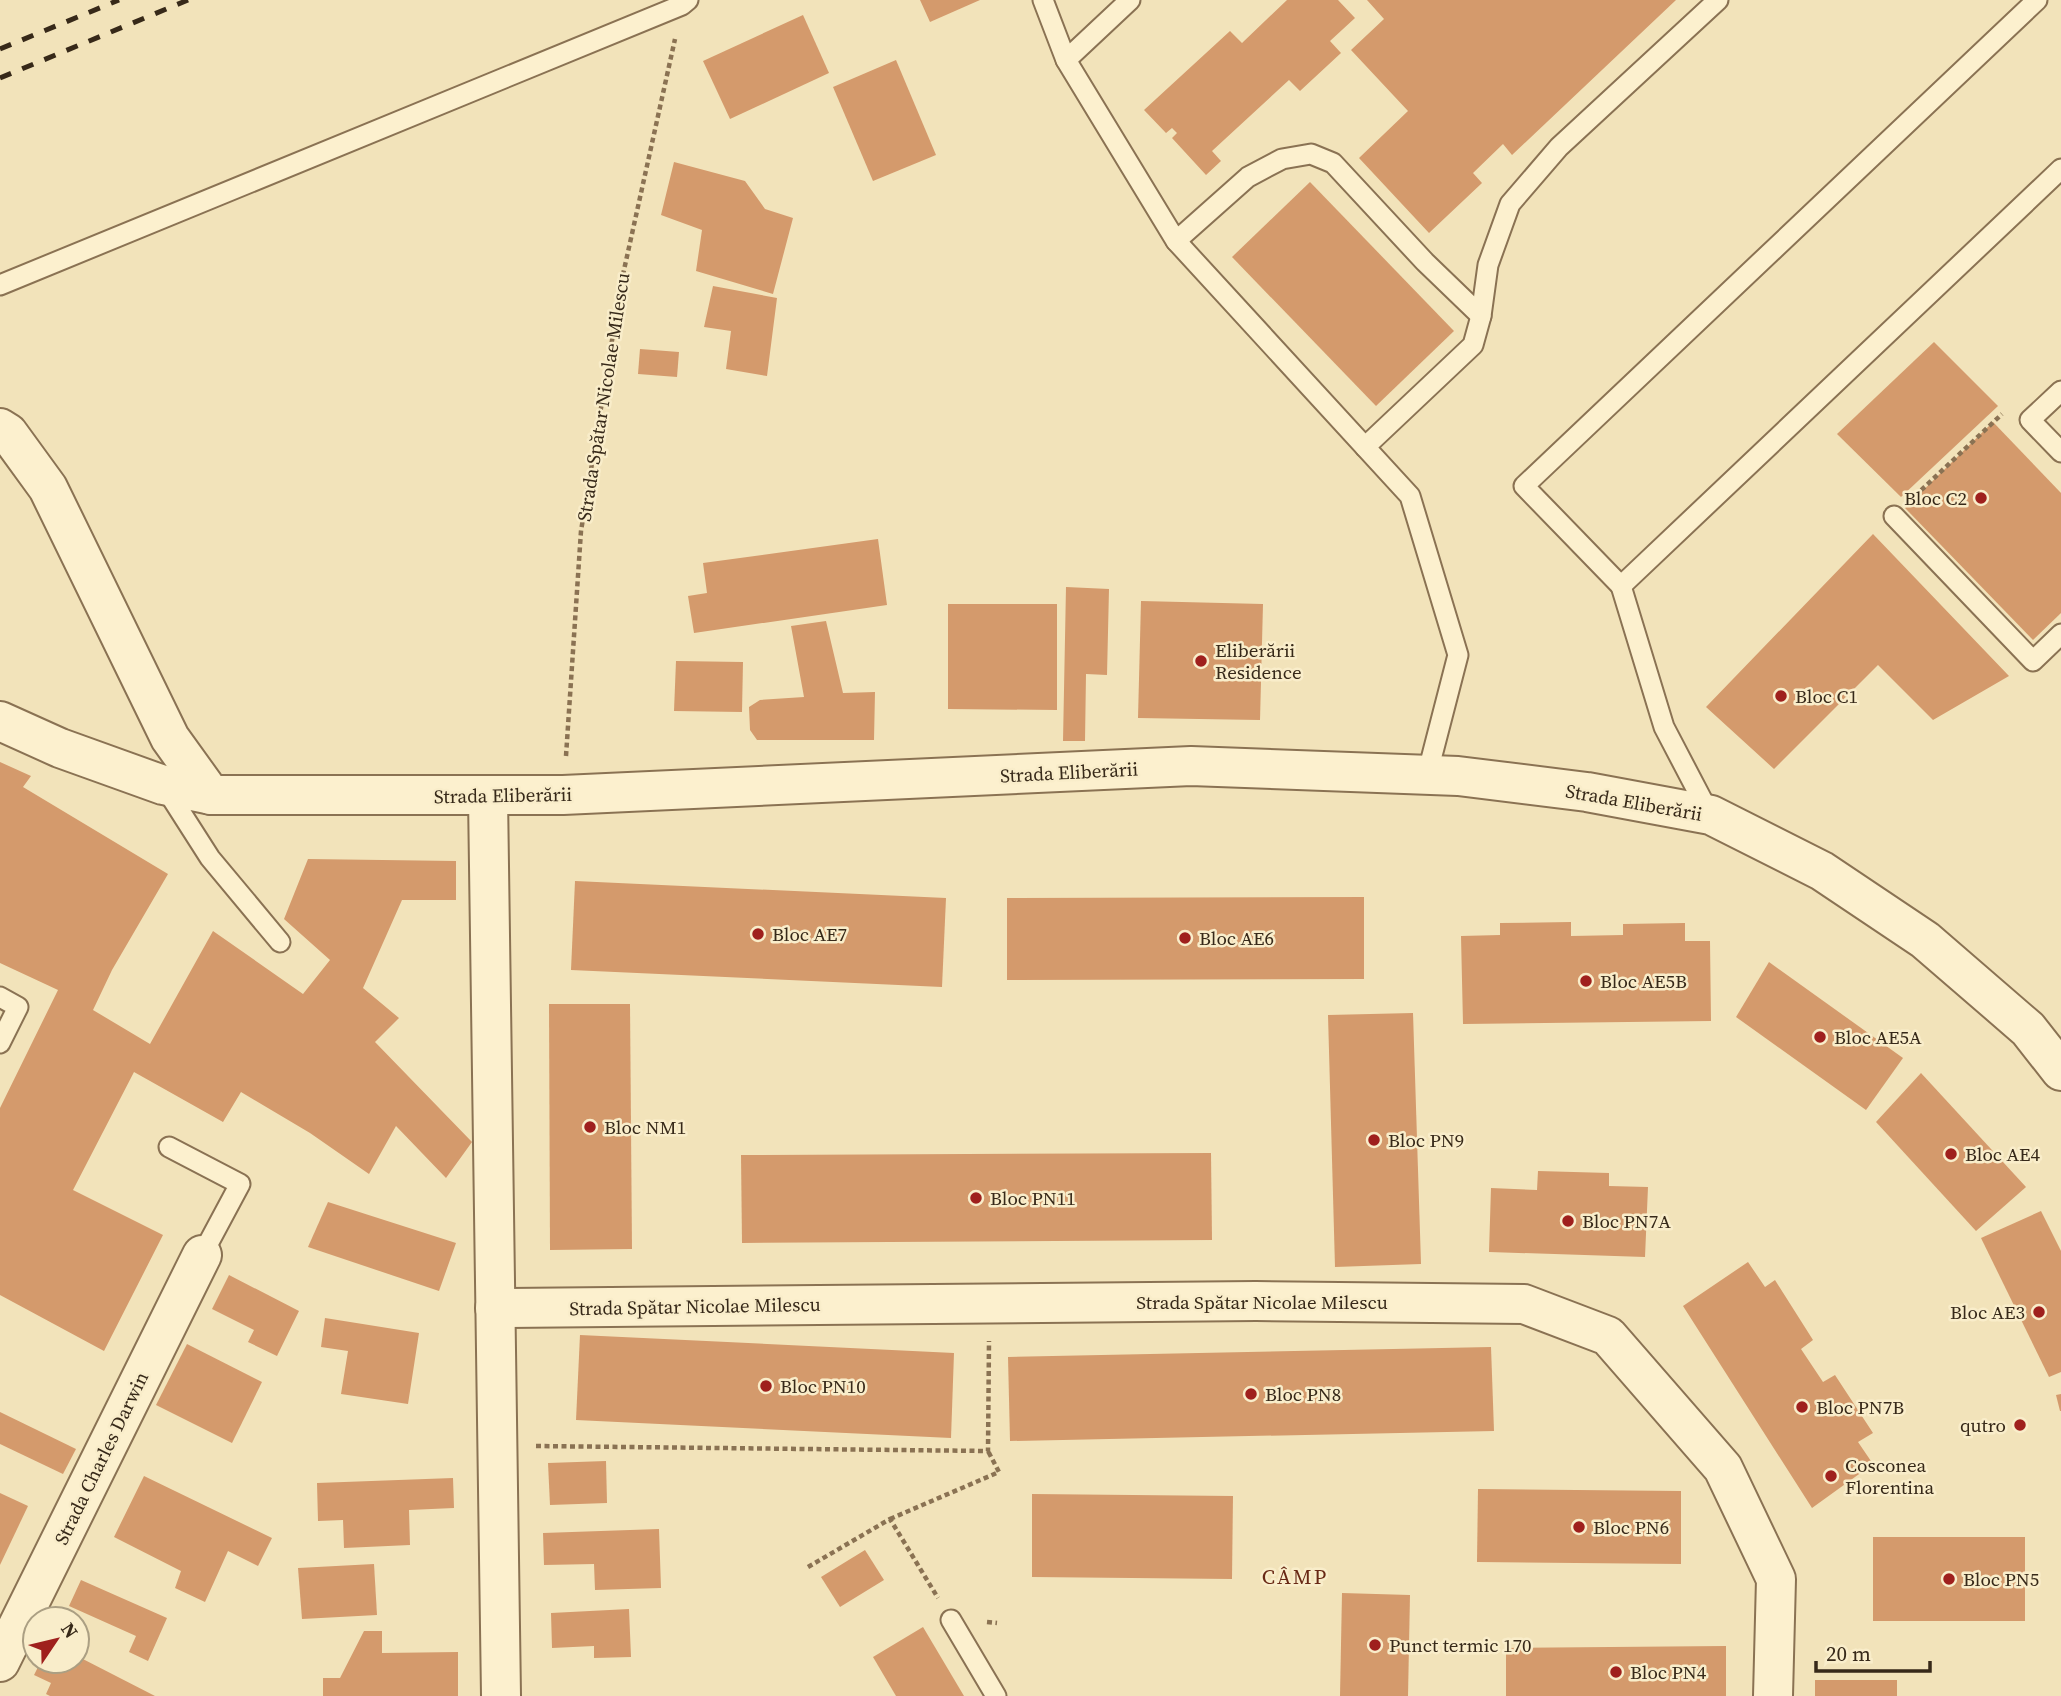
<svg xmlns="http://www.w3.org/2000/svg" width="2061" height="1696" font-family="'Source Serif 4',serif">
  <rect width="100%" height="100%" fill="#f2e3ba"/>
  <g fill="#d49a6c">
    <polygon points="920,0 980,0 930,22"/>
    <polygon points="1287,0 1338,0 1355,18 1330,41 1341,53 1300,91 1289,80 1212,151 1221,161 1206,175 1172,138 1177,133 1172,128 1166,133 1144,110 1230,31 1242,43"/>
    <polygon points="1367,0 1676,0 1512,155 1503,144 1473,173 1482,183 1429,233 1359,158 1408,111 1351,50 1384,19"/>
    <polygon points="803,15 829,73 730,119 703,61"/>
    <polygon points="896,60 936,155 873,181 833,87"/>
    <polygon points="674,162 745,181 765,209 793,218 773,294 696,271 702,230 661,215"/>
    <polygon points="1310,182 1454,331 1376,406 1232,257"/>
    <polygon points="713,286 777,298 767,376 726,369 731,331 704,327"/>
    <polygon points="1934,342 1998,406 1901,497 1837,434"/>
    <polygon points="640,349 679,352 677,377 638,374"/>
    <polygon points="1993,422 2061,493 2061,613 2033,640 1905,508"/>
    <polygon points="1873,534 2009,676 1933,720 1878,665 1774,769 1706,707"/>
    <polygon points="878,539 887,605 694,633 688,596 707,593 703,563"/>
    <polygon points="1066,587 1109,589 1107,675 1086,674 1085,741 1063,741"/>
    <polygon points="1141,601 1263,604 1260,720 1138,718"/>
    <polygon points="948,604 1057,604 1057,710 948,709"/>
    <polygon points="826,621 843,693 875,692 874,740 757,740 750,730 749,707 760,700 804,697 791,626"/>
    <polygon points="676,661 743,662 742,712 674,711"/>
    <polygon points="0,762 31,776 23,787 168,874 112,970 93,1010 150,1044 213,931 303,994 330,960 284,919 308,859 456,861 456,900 402,900 363,988 399,1018 375,1042 472,1142 446,1178 396,1126 369,1174 310,1133 241,1092 223,1122 134,1072 73,1190 163,1235 104,1351 0,1295 0,1108 58,990 0,963"/>
    <polygon points="575,881 946,898 942,987 571,970"/>
    <polygon points="1364,897 1364,979 1007,980 1007,898"/>
    <polygon points="1571,922 1571,936 1623,935 1623,924 1685,923 1685,941 1710,941 1711,1021 1463,1024 1461,936 1500,935 1500,923"/>
    <polygon points="1769,962 1903,1058 1866,1110 1736,1017"/>
    <polygon points="549,1004 630,1004 632,1249 550,1250"/>
    <polygon points="1413,1013 1421,1264 1335,1267 1328,1015"/>
    <polygon points="1921,1073 2026,1187 1976,1231 1876,1122"/>
    <polygon points="1211,1153 1212,1240 742,1243 741,1155"/>
    <polygon points="1538,1171 1609,1173 1609,1186 1648,1187 1645,1257 1489,1252 1491,1188 1537,1190"/>
    <polygon points="328,1202 456,1243 439,1291 308,1247"/>
    <polygon points="2041,1211 2061,1251 2061,1372 2049,1377 1981,1238"/>
    <polygon points="1748,1262 1765,1287 1775,1280 1813,1340 1801,1349 1823,1382 1835,1375 1873,1433 1858,1442 1873,1464 1812,1508 1683,1306"/>
    <polygon points="229,1275 299,1311 277,1356 248,1342 254,1330 212,1309"/>
    <polygon points="325,1318 419,1333 408,1404 341,1394 348,1351 321,1347"/>
    <polygon points="580,1335 954,1353 951,1438 576,1420"/>
    <polygon points="187,1344 262,1382 232,1443 156,1405"/>
    <polygon points="1491,1347 1494,1431 1010,1441 1008,1357"/>
    <polygon points="2061,1394 2061,1411 2060,1411 2056,1395"/>
    <polygon points="0,1412 76,1449 63,1474 0,1444"/>
    <polygon points="606,1461 607,1503 550,1505 548,1463"/>
    <polygon points="144,1476 272,1538 258,1566 228,1551 205,1602 175,1588 181,1571 114,1537"/>
    <polygon points="453,1478 454,1508 409,1510 410,1545 344,1548 343,1520 318,1521 317,1483"/>
    <polygon points="1478,1489 1681,1491 1681,1564 1477,1562"/>
    <polygon points="0,1493 28,1506 0,1565"/>
    <polygon points="1032,1494 1233,1496 1232,1579 1032,1577"/>
    <polygon points="659,1529 661,1588 595,1590 594,1564 544,1565 543,1533"/>
    <rect x="1873" y="1537" width="152" height="84"/>
    <polygon points="865,1550 884,1580 840,1607 821,1577"/>
    <polygon points="374,1564 377,1615 302,1619 298,1568"/>
    <polygon points="81,1580 167,1618 148,1661 129,1652 136,1636 69,1606"/>
    <polygon points="1342,1593 1410,1595 1408,1696 1340,1696"/>
    <polygon points="629,1609 631,1657 594,1658 594,1646 552,1648 551,1613"/>
    <polygon points="923,1627 964,1696 896,1696 873,1657"/>
    <polygon points="364,1631 382,1631 382,1653 458,1652 458,1696 323,1696 323,1678 340,1678"/>
    <polygon points="1726,1646 1726,1696 1506,1696 1506,1648"/>
    <polygon points="77,1656 155,1696 50,1696 46,1694 51,1683 34,1675 41,1661 77,1661"/>
    <rect x="1815" y="1680" width="82" height="16"/>
  </g>
  <g fill="none" stroke-linecap="round" stroke-linejoin="round">
    <defs>
      <g id="service">
        <polyline points="1043,0 1066,60 1176,241 1248,177 1282,159 1311,154 1333,163 1425,262 1481,316"/>
        <polyline points="1066,60 1130,0"/>
        <polyline points="1176,241 1410,496 1458,655 1427,775"/>
        <polyline points="0,285 682,5 688,0"/>
        <polyline points="2061,391 2030,420 2061,452"/>
        <polyline points="1365,447 1473,345 1481,316 1488,265 1510,204 1559,147 1718,0"/>
        <polyline points="1894,516 2033,661 2061,634"/>
        <polyline points="1621,586 1524,486 2037,0"/>
        <polyline points="164,786 210,858 280,942"/>
        <polyline points="1710,815 1664,727 1621,586 2061,169"/>
        <polyline points="0,997 18,1007 0,1043"/>
        <polyline points="169,1147 240,1184 202,1255"/>
        <polyline points="951,1620 996,1696"/>
      </g>
      <g id="minor">
        <polyline points="0,428 8,433 48,488 170,738 211,795"/>
        <polyline points="495,1308 1256,1301 1524,1304 1608,1336 1723,1468 1776,1579 1773,1696"/>
        <polyline points="0,1662 202,1255"/>
      </g>
      <g id="tertiary">
        <polyline points="0,721 60,748 163,785 211,795 563,795 1191,766 1458,776 1587,792 1711,815 1822,871 1925,940 2028,1029 2061,1071"/>
        <polyline points="488,797 501,1696"/>
      </g>
    </defs>
    <use href="#service" stroke="#8a7253" stroke-width="23"/>
    <use href="#minor" stroke="#8a7253" stroke-width="42"/>
    <use href="#tertiary" stroke="#8a7253" stroke-width="42"/>
    <g stroke="#8a7253" stroke-width="4.5" stroke-dasharray="5 3.5" stroke-linecap="butt">
      <polyline points="1915,496 2002,414"/>
      <polyline points="566,756 581,531 622,279 675,39"/>
      <polyline points="536,1446 988,1451 989,1341"/>
      <polyline points="890,1519 999,1472 988,1451"/>
      <polyline points="808,1567 890,1519 938,1598"/>
      <polyline points="987,1622 997,1623"/>
    </g>
    <use href="#service" stroke="#fcf0ce" stroke-width="19"/>
    <use href="#minor" stroke="#fcf0ce" stroke-width="38"/>
    <use href="#tertiary" stroke="#fcf0ce" stroke-width="38"/>
    <g stroke="#372919" stroke-width="5" stroke-dasharray="12 12" stroke-linecap="butt">
      <polyline points="0,49 119,0"/>
      <polyline points="0,78 188,0"/>
    </g>
  </g>
  <g fill="#9f201d" stroke="#f9edca" stroke-width="2.5">
    <circle cx="1981" cy="498" r="7"/>
    <circle cx="1201" cy="661" r="7"/>
    <circle cx="1781" cy="696" r="7"/>
    <circle cx="758" cy="934" r="7"/>
    <circle cx="1185" cy="938" r="7"/>
    <circle cx="1586" cy="981" r="7"/>
    <circle cx="1820" cy="1037" r="7"/>
    <circle cx="590" cy="1127" r="7"/>
    <circle cx="1374" cy="1140" r="7"/>
    <circle cx="1951" cy="1154" r="7"/>
    <circle cx="976" cy="1198" r="7"/>
    <circle cx="1568" cy="1221" r="7"/>
    <circle cx="2039" cy="1312" r="7"/>
    <circle cx="766" cy="1386" r="7"/>
    <circle cx="1251" cy="1394" r="7"/>
    <circle cx="1802" cy="1407" r="7"/>
    <circle cx="2020" cy="1425" r="7"/>
    <circle cx="1831" cy="1476" r="7"/>
    <circle cx="1579" cy="1527" r="7"/>
    <circle cx="1949" cy="1579" r="7"/>
    <circle cx="1375" cy="1645" r="7"/>
    <circle cx="1616" cy="1672" r="7"/>
  </g>
  <g text-anchor="middle" dominant-baseline="central" stroke-width="5" stroke-linejoin="round" paint-order="stroke">
    <g font-size="19" fill="#372919" stroke="#f9edca">
      <text transform="translate(603 397) rotate(-81)">Strada Spătar Nicolae Milescu</text>
      <text transform="translate(1069 772) rotate(-3)">Strada Eliberării</text>
      <text transform="translate(503 795) rotate(-1)">Strada Eliberării</text>
      <text transform="translate(1634 802) rotate(10)">Strada Eliberării</text>
      <text x="1262" y="1302">Strada Spătar Nicolae Milescu</text>
      <text transform="translate(695 1306) rotate(-1)">Strada Spătar Nicolae Milescu</text>
      <text transform="translate(101 1458) rotate(-64)">Strada Charles Darwin</text>
    </g>
    <g font-size="19" fill="#372919" stroke="#f9edca" text-anchor="start">
      <text x="1967" y="498" text-anchor="end">Bloc C2</text>
      <text x="1215" y="650">Eliberării<tspan x="1215" dy="22">Residence</tspan></text>
      <text x="1795" y="696">Bloc C1</text>
      <text x="772" y="934">Bloc AE7</text>
      <text x="1199" y="938">Bloc AE6</text>
      <text x="1600" y="981">Bloc AE5B</text>
      <text x="1834" y="1037">Bloc AE5A</text>
      <text x="604" y="1127">Bloc NM1</text>
      <text x="1388" y="1140">Bloc PN9</text>
      <text x="1965" y="1154">Bloc AE4</text>
      <text x="990" y="1198">Bloc PN11</text>
      <text x="1582" y="1221">Bloc PN7A</text>
      <text x="2025" y="1312" text-anchor="end">Bloc AE3</text>
      <text x="780" y="1386">Bloc PN10</text>
      <text x="1265" y="1394">Bloc PN8</text>
      <text x="1816" y="1407">Bloc PN7B</text>
      <text x="2006" y="1425" text-anchor="end">qutro</text>
      <text x="1845" y="1465">Cosconea<tspan x="1845" dy="22">Florentina</tspan></text>
      <text x="1593" y="1527">Bloc PN6</text>
      <text x="1963" y="1579">Bloc PN5</text>
      <text x="1389" y="1645">Punct termic 170</text>
      <text x="1630" y="1672">Bloc PN4</text>
    </g>
    <g font-size="21" letter-spacing="2" fill="#682814" stroke="#f9edca">
      <text x="1295" y="1576">CÂMP</text>
    </g>
  </g>
  <g transform="translate(56 1640) rotate(55)"><circle r="33" fill="#f9edca" stroke="#ab9f83" stroke-width="2"/>
  <path d="M0-5L12 26L0 18L-12 26Z" fill="#9f201d"/>
  <text y="-10" font-size="19" font-weight="bold" text-anchor="middle" fill="#372919">N</text>
  </g>
  <path d="M1816 1661v10h114v-10" fill="none" stroke="#372919" stroke-width="3.5"/>
  <text x="1826" y="1661" font-size="21" fill="#372919" stroke="#f9edca" stroke-width="5" paint-order="stroke">20 m</text>
</svg>
